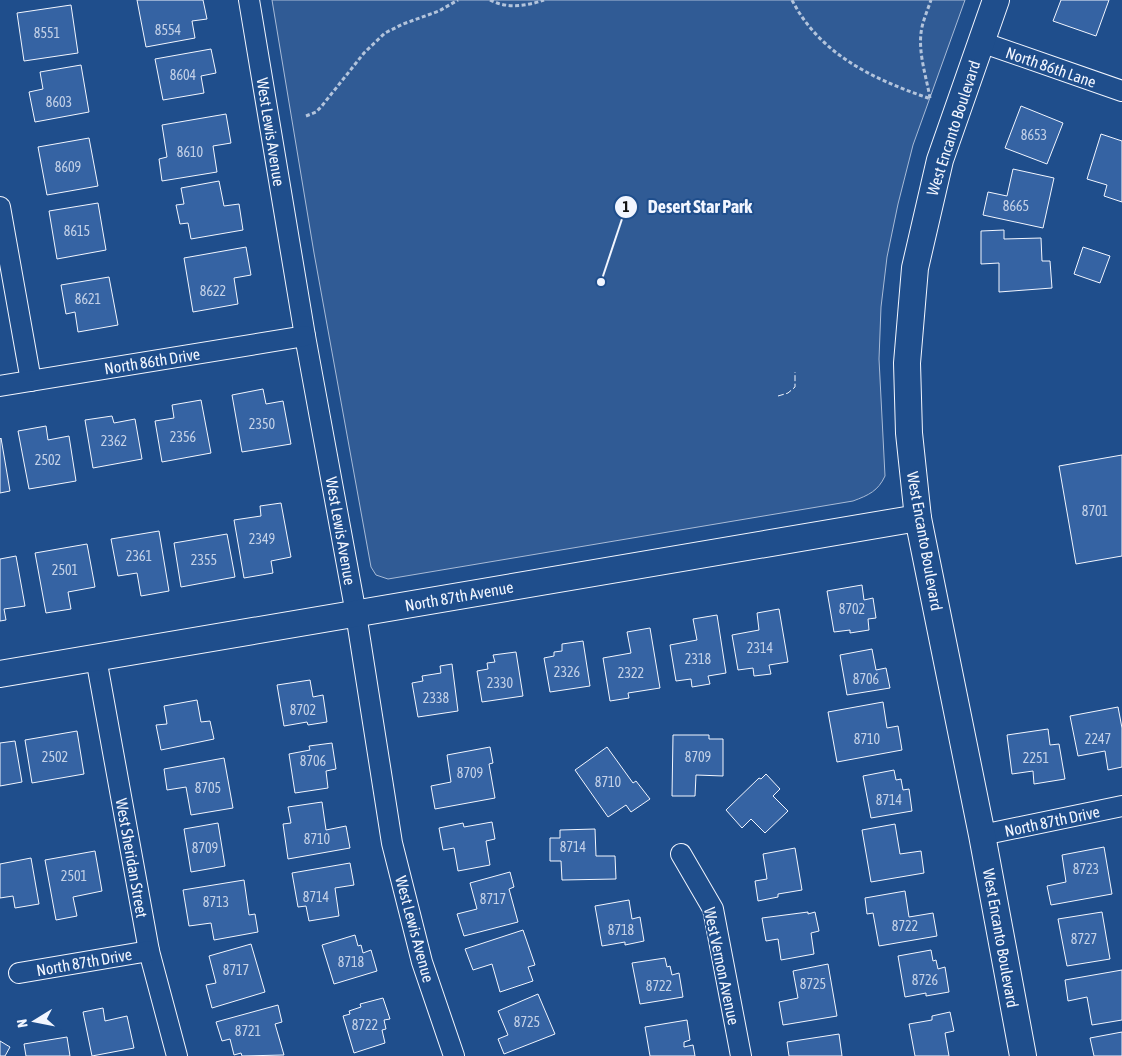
<svg xmlns="http://www.w3.org/2000/svg" width="1122" height="1056" font-family="'Asap Condensed',sans-serif">
  <rect width="100%" height="100%" fill="#1f4e8c"/>
  <path fill="#305b95" stroke="#a8bbd7" d="M 272,0 L 965,0 L 913,145 L 898,204 L 887,257 L 881,307 L 879,359 L 885,476 C 878,491 869,495 853,501 L 388,579 L 376,575 L 371,567 L 314,253 Z"/>
  <g fill="#3563a3" stroke="#f2f6ff">
    <polygon points="137,0 203,0 207,19 192,21 195,38 146,47"/>
    <polygon points="1061,0 1109,0 1096,36 1053,21"/>
    <polygon points="71,5 78,53 24,61 17,13"/>
    <polygon points="211,49 216,73 201,76 204,93 163,100 155,59"/>
    <polygon points="81,65 89,112 35,122 29,92 43,89 40,72"/>
    <polygon points="1021,106 1063,123 1047,164 1005,148"/>
    <polygon points="226,114 231,143 213,146 217,172 162,181 159,159 167,157 162,125"/>
    <polygon points="1101,134 1122,141 1122,202 1104,196 1107,185 1087,179"/>
    <polygon points="89,138 98,186 47,195 38,147"/>
    <polygon points="1013,169 1054,178 1043,228 983,215 988,192 1007,196"/>
    <polygon points="219,181 224,206 239,204 243,230 191,239 188,223 180,224 176,205 184,204 181,188"/>
    <polygon points="98,203 106,250 57,259 49,211"/>
    <polygon points="1004,230 1004,239 1041,238 1042,261 1050,261 1052,288 999,292 999,263 981,264 981,231"/>
    <polygon points="246,247 251,275 234,278 238,304 193,312 184,258"/>
    <polygon points="1083,247 1110,256 1100,283 1074,274"/>
    <polygon points="109,277 118,325 78,332 75,312 66,314 61,285"/>
    <polygon points="263,389 266,404 283,401 291,444 242,452 232,395"/>
    <polygon points="201,400 211,453 162,462 155,421 174,418 172,405"/>
    <polygon points="112,416 114,423 135,419 142,459 93,468 85,420"/>
    <polygon points="46,426 48,440 69,436 76,481 29,489 18,431"/>
    <polygon points="1,438 10,491 0,493 0,439"/>
    <polygon points="1122,455 1122,556 1076,564 1059,466"/>
    <polygon points="281,503 291,557 271,561 273,573 244,578 234,520 261,516 260,506"/>
    <polygon points="159,531 169,591 141,596 137,573 118,576 111,539"/>
    <polygon points="227,534 235,577 181,587 174,543"/>
    <polygon points="87,544 95,587 68,592 71,609 46,613 35,553"/>
    <polygon points="16,556 25,606 4,609 6,620 0,621 0,559"/>
    <polygon points="862,585 864,600 873,598 876,618 868,619 869,630 850,633 850,630 834,632 827,591"/>
    <polygon points="779,609 788,662 769,665 771,674 754,676 753,668 738,670 732,635 759,630 757,613"/>
    <polygon points="717,615 726,673 708,676 710,684 692,687 691,679 676,681 670,645 697,640 693,619"/>
    <polygon points="650,628 660,688 628,693 629,698 610,701 603,658 631,653 627,632"/>
    <polygon points="583,641 590,686 550,692 544,658 554,656 554,652 562,651 562,644"/>
    <polygon points="872,649 876,670 886,668 890,688 847,695 840,655"/>
    <polygon points="516,652 523,696 482,702 477,671 488,669 487,663 495,662 493,655"/>
    <polygon points="452,664 458,711 418,717 412,683 423,681 422,676 441,673 440,666"/>
    <polygon points="310,680 313,697 323,695 327,722 308,725 307,722 284,726 277,685"/>
    <polygon points="197,700 201,722 210,721 214,739 161,750 156,725 167,724 164,706"/>
    <polygon points="883,702 887,728 898,726 902,750 837,762 828,712"/>
    <polygon points="1118,707 1122,728 1122,767 1108,770 1105,751 1078,756 1070,716"/>
    <polygon points="1048,729 1050,745 1059,744 1065,779 1034,784 1033,771 1012,774 1007,735"/>
    <polygon points="77,731 84,774 32,783 25,740"/>
    <polygon points="673,735 709,735 709,739 723,739 723,776 696,775 695,796 672,796"/>
    <polygon points="15,741 22,782 0,786 0,743"/>
    <polygon points="332,743 336,769 326,771 328,788 295,793 289,754 310,750 309,746"/>
    <polygon points="490,747 493,763 489,764 495,798 435,809 431,786 451,782 447,755"/>
    <polygon points="607,747 633,783 636,781 650,799 631,812 626,805 608,817 575,770"/>
    <polygon points="224,758 233,808 191,815 186,787 167,790 164,769"/>
    <polygon points="894,770 896,780 901,779 903,790 909,789 912,811 871,818 863,776"/>
    <polygon points="766,774 780,789 773,796 788,811 765,833 751,819 742,828 726,810 759,778 761,779"/>
    <polygon points="322,802 326,830 346,826 350,848 288,859 283,824 291,823 288,807"/>
    <polygon points="492,822 495,839 486,841 490,865 458,871 454,848 443,850 439,828 463,823 464,827"/>
    <polygon points="218,823 225,866 191,872 184,829"/>
    <polygon points="895,824 900,854 921,851 924,873 871,882 862,830"/>
    <polygon points="595,829 596,856 615,856 616,879 562,880 561,861 550,861 550,838 560,838 560,830"/>
    <polygon points="1104,847 1112,894 1051,905 1047,886 1066,882 1062,855"/>
    <polygon points="795,848 802,890 778,894 778,897 758,901 755,881 767,879 763,854"/>
    <polygon points="95,851 102,891 73,897 77,916 56,920 45,860"/>
    <polygon points="31,858 39,904 15,908 13,896 0,898 0,864"/>
    <polygon points="350,863 354,885 335,888 339,916 309,921 306,906 298,907 292,873"/>
    <polygon points="510,872 514,887 509,889 518,922 464,936 457,914 477,909 470,883"/>
    <polygon points="244,880 249,915 255,914 258,932 214,940 211,923 189,926 183,890"/>
    <polygon points="905,891 909,917 933,913 937,936 879,946 873,913 867,914 865,898"/>
    <polygon points="629,900 632,919 640,917 644,941 625,945 625,942 602,946 595,906"/>
    <polygon points="808,912 808,914 815,912 819,931 811,933 814,954 781,960 778,939 766,941 762,918"/>
    <polygon points="1102,912 1110,959 1067,966 1058,919"/>
    <polygon points="523,930 535,965 528,967 533,981 500,992 492,964 473,970 465,949"/>
    <polygon points="355,935 358,946 361,945 363,953 371,950 377,971 334,984 322,945"/>
    <polygon points="251,944 265,992 212,1008 206,985 216,983 209,956"/>
    <polygon points="931,950 933,961 936,960 938,969 945,967 949,992 926,996 926,993 905,997 898,956"/>
    <polygon points="665,958 667,967 670,966 672,975 679,973 683,997 640,1004 632,963"/>
    <polygon points="828,964 837,1016 783,1025 779,1002 798,998 793,971"/>
    <polygon points="1122,970 1122,1020 1092,1025 1087,997 1068,1001 1065,980"/>
    <polygon points="538,994 555,1034 504,1054 498,1039 508,1035 498,1011"/>
    <polygon points="383,998 390,1019 384,1020 386,1029 382,1030 385,1043 354,1053 343,1016 350,1014 349,1011 361,1007 360,1004"/>
    <polygon points="278,1005 282,1022 275,1024 284,1055 242,1056 241,1053 234,1055 230,1039 222,1041 216,1022"/>
    <polygon points="103,1008 105,1021 127,1016 134,1048 92,1056 83,1012"/>
    <polygon points="950,1012 954,1031 945,1033 949,1056 915,1056 909,1024 932,1020 932,1016"/>
    <polygon points="687,1020 690,1040 684,1042 684,1047 693,1045 695,1056 650,1056 645,1027"/>
    <polygon points="1122,1032 1122,1056 1094,1056 1090,1038"/>
    <polygon points="839,1034 842,1056 789,1056 787,1042"/>
    <polygon points="67,1037 70,1056 26,1056 24,1044"/>
    <polygon points="0,1041 10,1047 5,1056 0,1056"/>
  </g>
  <g fill="none" stroke-linecap="round" stroke-linejoin="round">
    <defs>
      <g id="minor">
        <polyline points="249,0 305,336 356,614 392,843 422,962 454,1056"/>
        <polyline points="981,42 1122,91"/>
        <polyline points="0,207 31,381"/>
        <polyline points="0,386 305,336"/>
        <polyline points="96,658 149,951 177,1056"/>
        <polyline points="982,835 1122,806"/>
        <polyline points="681,854 713,909 741,1056"/>
        <polyline points="19,973 149,951"/>
      </g>
      <g id="tertiary">
        <polyline points="996,0 940,160 915,268 907,363 909,433 918,518 982,835 1023,1056"/>
        <polyline points="0,674 918,518"/>
      </g>
    </defs>
    <use href="#minor" stroke="#f2f6ff" stroke-width="22"/>
    <use href="#tertiary" stroke="#f2f6ff" stroke-width="28"/>
    <g stroke="#b3c4dc" stroke-width="3" stroke-dasharray="4 2.5" stroke-linecap="butt">
      <path d="M 490,0 C 507,9 527,6 544,0"/>
      <path d="M 792,0 C 820,55 875,80 931,99"/>
      <path d="M 930,98 C 926,75 917,50 922,27 C 924,18 928,9 931,0"/>
      <polyline points="306,116 316,112 321,107 364,53 385,33 403,24 439,11 458,0"/>
    </g>
    <use href="#minor" stroke="#1f4e8c" stroke-width="20"/>
    <use href="#tertiary" stroke="#1f4e8c" stroke-width="26"/>
    <polyline stroke="#f2f6ff" stroke-width="1" stroke-dasharray="6 2.5" stroke-linecap="butt" points="778,396 788,393 795,387 795,372"/>
  </g>
  <g text-anchor="middle" dominant-baseline="central" stroke-width="4" stroke-linejoin="round" paint-order="stroke">
    <g font-size="14" fill="#c3d1e8">
      <text x="168" y="30">8554</text>
      <text x="47" y="33">8551</text>
      <text x="183" y="75">8604</text>
      <text x="59" y="102">8603</text>
      <text x="1034" y="135">8653</text>
      <text x="190" y="152">8610</text>
      <text x="68" y="167">8609</text>
      <text x="1016" y="206">8665</text>
      <text x="77" y="231">8615</text>
      <text x="213" y="291">8622</text>
      <text x="88" y="299">8621</text>
      <text x="262" y="424">2350</text>
      <text x="183" y="437">2356</text>
      <text x="114" y="441">2362</text>
      <text x="48" y="460">2502</text>
      <text x="1095" y="511">8701</text>
      <text x="262" y="539">2349</text>
      <text x="139" y="556">2361</text>
      <text x="204" y="560">2355</text>
      <text x="65" y="570">2501</text>
      <text x="852" y="609">8702</text>
      <text x="760" y="648">2314</text>
      <text x="698" y="659">2318</text>
      <text x="567" y="672">2326</text>
      <text x="631" y="673">2322</text>
      <text x="866" y="679">8706</text>
      <text x="500" y="683">2330</text>
      <text x="436" y="698">2338</text>
      <text x="303" y="710">8702</text>
      <text x="867" y="739">8710</text>
      <text x="1098" y="739">2247</text>
      <text x="55" y="757">2502</text>
      <text x="698" y="757">8709</text>
      <text x="1036" y="758">2251</text>
      <text x="313" y="761">8706</text>
      <text x="470" y="773">8709</text>
      <text x="608" y="782">8710</text>
      <text x="208" y="788">8705</text>
      <text x="889" y="800">8714</text>
      <text x="317" y="839">8710</text>
      <text x="573" y="847">8714</text>
      <text x="205" y="848">8709</text>
      <text x="1086" y="869">8723</text>
      <text x="74" y="876">2501</text>
      <text x="316" y="897">8714</text>
      <text x="493" y="899">8717</text>
      <text x="216" y="902">8713</text>
      <text x="905" y="926">8722</text>
      <text x="621" y="930">8718</text>
      <text x="1084" y="939">8727</text>
      <text x="351" y="962">8718</text>
      <text x="236" y="970">8717</text>
      <text x="925" y="980">8726</text>
      <text x="813" y="984">8725</text>
      <text x="659" y="986">8722</text>
      <text x="527" y="1022">8725</text>
      <text x="365" y="1025">8722</text>
      <text x="248" y="1031">8721</text>
    </g>
    <g font-size="16" fill="#f2f6ff" stroke="#1f4e8c">
      <text transform="translate(1051 67) rotate(19)">North 86th Lane</text>
      <text transform="translate(953 128) rotate(-72)">West Encanto Boulevard</text>
      <text transform="translate(271 132) rotate(81)">West Lewis Avenue</text>
      <text transform="translate(152 361) rotate(-9)">North 86th Drive</text>
      <text transform="translate(341 531) rotate(80)">West Lewis Avenue</text>
      <text transform="translate(925 541) rotate(80)">West Encanto Boulevard</text>
      <text transform="translate(459 596) rotate(-10)">North 87th Avenue</text>
      <text transform="translate(1052 821) rotate(-12)">North 87th Drive</text>
      <text transform="translate(132 858) rotate(80)">West Sheridan Street</text>
      <text transform="translate(415 929) rotate(75)">West Lewis Avenue</text>
      <text transform="translate(1001 938) rotate(80)">West Encanto Boulevard</text>
      <text transform="translate(84 962) rotate(-10)">North 87th Drive</text>
      <text transform="translate(722 966) rotate(78)">West Vernon Avenue</text>
    </g>
  </g>
  <path fill="none" stroke="#f2f6ff" stroke-width="2" d="M601 282L626 207"/>
  <g fill="#f2f6ff" stroke="#1f4e8c" stroke-width="2">
    <circle cx="601" cy="282" r="5"/>
    <circle cx="626" cy="207" r="12"/>
  </g>
  <g font-size="15" text-anchor="middle" font-weight="bold" fill="#111">
    <text x="626" y="212">1</text>
  </g>
  <g font-size="18" text-anchor="middle" font-weight="bold" fill="#f2f6ff" stroke="#1f4e8c" stroke-width="4" stroke-linejoin="round" paint-order="stroke">
    <text x="700" y="213">Desert Star Park</text>
  </g>
  <g transform="translate(35 1021) rotate(260)" stroke="#1f4e8c" stroke-width="4" paint-order="stroke">
  <path d="M0-4L9 19L0 12L-9 19Z" fill="#f2f6ff"/>
  <text y="-8" font-size="14" font-weight="bold" text-anchor="middle" fill="#f2f6ff">N</text>
  </g>
</svg>
